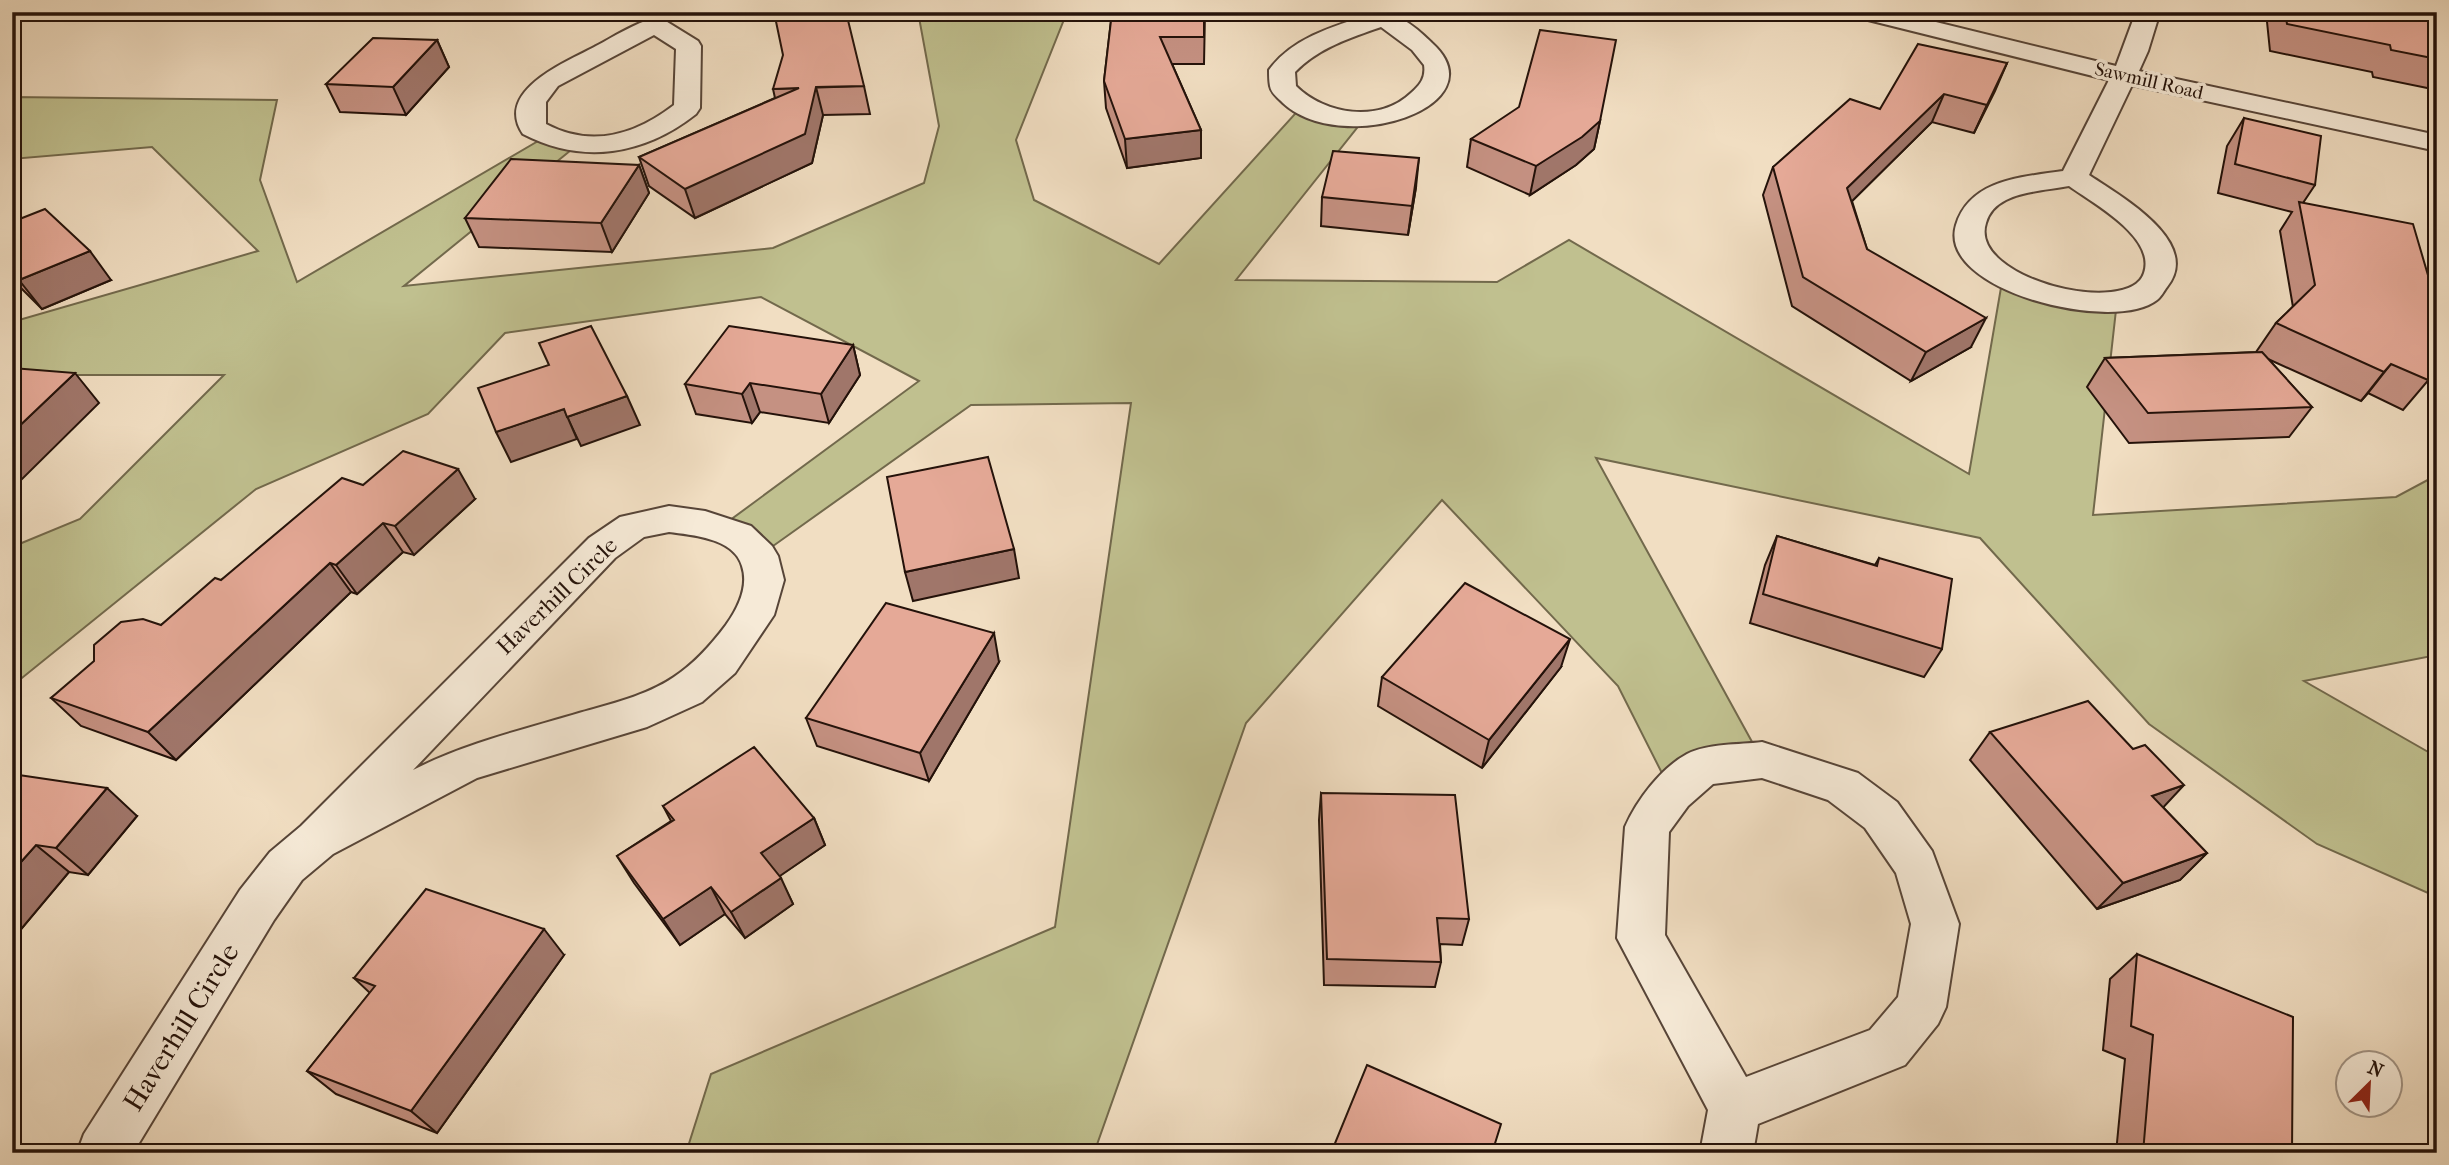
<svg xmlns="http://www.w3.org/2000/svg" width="2449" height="1165" font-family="'IM FELL French Canon',serif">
  <rect width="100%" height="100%" fill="#f1dec2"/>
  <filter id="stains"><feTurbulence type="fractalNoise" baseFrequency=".00286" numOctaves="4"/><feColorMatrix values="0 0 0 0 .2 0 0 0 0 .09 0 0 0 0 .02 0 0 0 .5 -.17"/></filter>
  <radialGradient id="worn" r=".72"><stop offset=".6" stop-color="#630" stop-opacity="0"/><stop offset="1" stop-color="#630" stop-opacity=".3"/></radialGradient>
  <polygon fill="#c0c08f" stroke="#72694c" stroke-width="2" points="918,12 1067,12 1016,140 1034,200 1159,264 1303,105 1364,119 1236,280 1497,282 1569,240 1969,474 2003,276 2117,301 2093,515 2396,497 2437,475 2437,655 2304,681 2437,757 2437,897 2317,844 2149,724 1980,538 1596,458 1762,760 1672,793 1618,686 1442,500 1246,723 1094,1153 686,1153 711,1074 1055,927 1131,403 971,405 759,556 718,529 919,381 761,297 505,333 428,414 256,489 12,686 12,547 80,519 224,375 12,375 12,322 258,251 152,147 12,159 12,97 277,100 260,180 297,282 545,137 576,146 404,286 773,248 924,183 939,126"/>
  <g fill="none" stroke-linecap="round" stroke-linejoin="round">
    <defs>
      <g id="minor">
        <path d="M 1378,12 C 1398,12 1418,29 1432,43 C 1501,106 1342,158 1283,103 C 1278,98 1271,93 1270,86 C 1269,81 1269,75 1269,70 C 1293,36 1341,24 1378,12 ZM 1381,27 L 1412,50 L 1424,65 C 1426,78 1420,85 1411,93 C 1380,123 1325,115 1296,86 L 1295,72 C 1318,48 1350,38 1381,27 Z"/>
        <path d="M 1852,12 L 1895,12 L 2116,66 L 2136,12 L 2160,12 L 2148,51 L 2139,71 L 2437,135 L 2437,151 L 2132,85 L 2089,175 C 2120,196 2203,242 2167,287 C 2164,291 2161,297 2157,300 C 2115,334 1936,291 1956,225 C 1970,179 2023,177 2063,171 L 2109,80 L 1856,17 ZM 2069,186 C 2094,204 2156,237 2144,273 C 2130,318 1968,279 1986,223 C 1989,212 1996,205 2006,200 C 2025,191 2048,190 2069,186 Z"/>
        <path d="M 655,18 L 664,20 L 698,41 L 701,46 L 700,108 L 696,114 C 644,155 583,165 523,134 C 493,90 569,61 596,46 C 615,36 635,23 655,18 ZM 654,35 L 676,49 L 674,105 C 635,135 591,148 546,124 L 546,102 L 558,86 Z"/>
        <path d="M 669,506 L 705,511 L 751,526 L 772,546 L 778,556 L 784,580 L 774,615 L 735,673 L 702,702 L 647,727 L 477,778 L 333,854 L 302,880 L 274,920 L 133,1153 L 77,1153 L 84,1134 L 240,890 L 270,852 L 301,826 L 589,538 L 620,517 ZM 669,532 C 692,535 734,538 742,566 C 749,587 738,608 726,625 C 711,645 695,663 674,677 C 646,696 610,704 579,713 C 522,730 466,743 413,770 L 615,558 L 644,537 Z"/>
        <path d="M 1762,742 L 1858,773 L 1897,802 L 1932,851 L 1959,924 L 1946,1007 L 1938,1024 L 1905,1065 L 1758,1124 L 1753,1153 L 1700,1153 L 1708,1110 L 1617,938 L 1625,827 C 1637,800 1661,768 1687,754 C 1708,743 1739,745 1762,742 ZM 1762,778 L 1828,800 L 1865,828 L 1896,873 L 1911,924 L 1898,997 L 1870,1030 L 1746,1077 L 1665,935 L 1669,832 L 1688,806 L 1713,784 Z"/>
      </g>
    </defs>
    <use href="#minor" stroke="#574538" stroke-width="4"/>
    <use href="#minor" fill="#f6ead7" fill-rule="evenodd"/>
  </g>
  <g fill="#c59182" stroke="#24120a" stroke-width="2">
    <polygon points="1112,12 1205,12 1204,64 1172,64 1201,130 1201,158 1127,168 1106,108 1104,81"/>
    <polygon points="2266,12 2437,12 2437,90 2373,77 2372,72 2270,51"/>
    <polygon points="437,40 449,67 406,115 340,112 326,84"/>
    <polygon points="2007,63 1974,133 1932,122 1852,201 1867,249 1971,347 1911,381 1792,306 1763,195 1773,167 1880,109"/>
    <polygon points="864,86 870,114 823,115 812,163 695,218 649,186 639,157 775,98 773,89"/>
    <polygon points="2244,118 2315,185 2303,203 2437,370 2403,410 2368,393 2361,401 2268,359 2312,407 2289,437 2129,443 2087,387 2105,358 2256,352 2276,323 2293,307 2280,231 2292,212 2218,193 2227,146"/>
    <polygon points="1600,121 1594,149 1576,165 1530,195 1467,167 1471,139"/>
    <polygon points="639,165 649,193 612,252 479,247 465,218"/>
    <polygon points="1416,187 1408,235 1321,226 1322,197"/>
    <polygon points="12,222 111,280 42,309 12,279"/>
    <polygon points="853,345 860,375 829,423 760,412 752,423 696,414 685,384"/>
    <polygon points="363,485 475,499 414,555 403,552 357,594 351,592 176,760 81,726 51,698 161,625 221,580"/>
    <polygon points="1777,536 1875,565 1879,558 1942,649 1924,677 1750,623 1765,565"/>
    <polygon points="999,662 929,781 817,746 806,718"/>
    <polygon points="1561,667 1482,768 1378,706 1382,677"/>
    <polygon points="1990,732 2163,807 2207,853 2180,880 2097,909 1970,760"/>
    <polygon points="12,774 137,816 88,875 69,872 12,940"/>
    <polygon points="1321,793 1469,919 1462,945 1440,944 1441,962 1435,987 1324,985 1319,820"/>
    <polygon points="663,806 814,818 825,845 779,876 793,904 745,938 725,914 680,945 634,883 617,856 671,821"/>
    <polygon points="2137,954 2292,1153 2116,1153 2125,1059 2103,1050 2110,979"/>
    <polygon points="564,955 437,1133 336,1094 307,1071 370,993 354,978"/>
  </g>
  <g fill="#a0766a" stroke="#24120a" stroke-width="2">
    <polygon points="437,40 449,67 406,115 393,87"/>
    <polygon points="2007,63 1995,91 1974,133 1987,105"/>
    <polygon points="816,87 823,115 812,163 695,218 685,189"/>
    <polygon points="1944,94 1932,122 1836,217 1847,188"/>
    <polygon points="1600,121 1594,149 1576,165 1530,195 1536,166"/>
    <polygon points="1201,130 1201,158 1127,168 1125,139"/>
    <polygon points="1419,158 1416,187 1408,235 1412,206"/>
    <polygon points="639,165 649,193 612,252 601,223"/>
    <polygon points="90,251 111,280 42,309 19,280"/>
    <polygon points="1986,318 1971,347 1911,381 1926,352"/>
    <polygon points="853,345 860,375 829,423 821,394"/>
    <polygon points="2391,364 2368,393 2361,401 2384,372"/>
    <polygon points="75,373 99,403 13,488 12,433"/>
    <polygon points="750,383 760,412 752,423 742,394"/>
    <polygon points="627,396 640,425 581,446 567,417"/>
    <polygon points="564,409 577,439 511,462 496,432"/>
    <polygon points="458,469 475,499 414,555 395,526"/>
    <polygon points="383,523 403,552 357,594 336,565"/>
    <polygon points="1014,549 1019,578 913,601 905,572"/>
    <polygon points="330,563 351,592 176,760 148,732"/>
    <polygon points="994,633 999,662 929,781 920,753"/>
    <polygon points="1570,639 1561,667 1482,768 1489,740"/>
    <polygon points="2184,785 2159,812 2152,796"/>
    <polygon points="107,788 137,816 88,875 56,848"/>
    <polygon points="814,818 825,845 774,880 761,853"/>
    <polygon points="36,845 69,872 12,940 12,872"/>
    <polygon points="2207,853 2180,880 2097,909 2123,883"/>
    <polygon points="781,878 793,904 745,938 731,912"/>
    <polygon points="711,887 725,914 680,945 663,919"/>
    <polygon points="544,929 564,955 437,1133 411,1111"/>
  </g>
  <g fill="#e5a997" stroke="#24120a" stroke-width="2">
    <polygon points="774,12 846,12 864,86 816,87 805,134 685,189 639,157 799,88 773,89 783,55"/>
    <polygon points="1112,12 1204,12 1204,37 1160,37 1201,130 1125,139 1104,81"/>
    <polygon points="2285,12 2437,12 2437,59 2391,50 2390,45 2287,24"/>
    <polygon points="1540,30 1616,40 1600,121 1582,137 1536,166 1471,139 1519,107"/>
    <polygon points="373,38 437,40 393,87 326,84"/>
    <polygon points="1918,44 2007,63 1987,105 1944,94 1847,188 1867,249 1986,318 1926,352 1803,277 1773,167 1850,99 1880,109"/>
    <polygon points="2244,118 2321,136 2315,185 2235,164"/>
    <polygon points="1333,151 1419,158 1412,206 1322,197"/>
    <polygon points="511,159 639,165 601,223 465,218"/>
    <polygon points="2299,202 2413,224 2437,306 2437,370 2428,380 2391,364 2384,372 2276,323 2315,285"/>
    <polygon points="45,209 90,251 19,280 12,273 12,222"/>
    <polygon points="591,326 627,396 567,417 564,409 496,432 478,388 549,365 539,343"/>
    <polygon points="729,326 853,345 821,394 750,383 742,394 685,384"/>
    <polygon points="2262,352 2312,407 2148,413 2105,358"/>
    <polygon points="12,368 75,373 12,433"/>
    <polygon points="403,451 458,469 395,526 383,523 336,565 330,563 148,732 51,698 94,661 94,645 121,622 143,619 161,625 215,578 221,580 342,478 363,485"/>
    <polygon points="988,457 1014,549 905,572 887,477"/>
    <polygon points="1777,536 1877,566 1879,558 1952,579 1942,649 1763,594"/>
    <polygon points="1465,583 1570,639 1489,740 1382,677"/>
    <polygon points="886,603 994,633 920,753 806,718"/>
    <polygon points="2088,701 2133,749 2145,745 2184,785 2152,796 2207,853 2123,883 1990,732"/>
    <polygon points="754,747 814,818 761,853 781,878 731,912 711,887 663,919 617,856 674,820 663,806"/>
    <polygon points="12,774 107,788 56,848 36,845 12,872"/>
    <polygon points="1321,793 1455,795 1469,919 1437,918 1441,962 1327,959"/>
    <polygon points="426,889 544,929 411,1111 307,1071 375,986 354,978"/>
    <polygon points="2137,954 2293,1017 2292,1153 2143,1153 2153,1035 2131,1026"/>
    <polygon points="1367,1065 1501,1124 1492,1153 1331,1153"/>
  </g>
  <g text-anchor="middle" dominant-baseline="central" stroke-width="7" stroke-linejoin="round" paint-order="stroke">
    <g font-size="19" fill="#24120a" stroke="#f6ead7">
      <text transform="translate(2149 81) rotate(13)">Sawmill Road</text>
    </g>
    <g font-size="23" fill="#24120a" stroke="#f6ead7">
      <text transform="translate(557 596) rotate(-44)">Haverhill Circle</text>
    </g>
    <g font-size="28" fill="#24120a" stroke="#f6ead7">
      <text transform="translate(181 1027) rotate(-58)">Haverhill Circle</text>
    </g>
  </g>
  <rect width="2449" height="1165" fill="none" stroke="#f1dec2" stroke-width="42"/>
  <rect x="14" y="14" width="2421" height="1137" fill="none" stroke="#24120a" stroke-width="3.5"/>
  <rect x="21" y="21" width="2407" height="1123" fill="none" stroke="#24120a" stroke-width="2"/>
  <g transform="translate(2369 1084) rotate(24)"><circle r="33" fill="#f6ead7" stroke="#a29485" stroke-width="2"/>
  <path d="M0-5L12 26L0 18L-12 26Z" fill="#8f2418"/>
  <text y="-10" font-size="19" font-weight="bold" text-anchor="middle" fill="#24120a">N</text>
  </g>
  <rect width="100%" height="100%" filter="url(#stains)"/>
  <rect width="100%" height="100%" fill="url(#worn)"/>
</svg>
